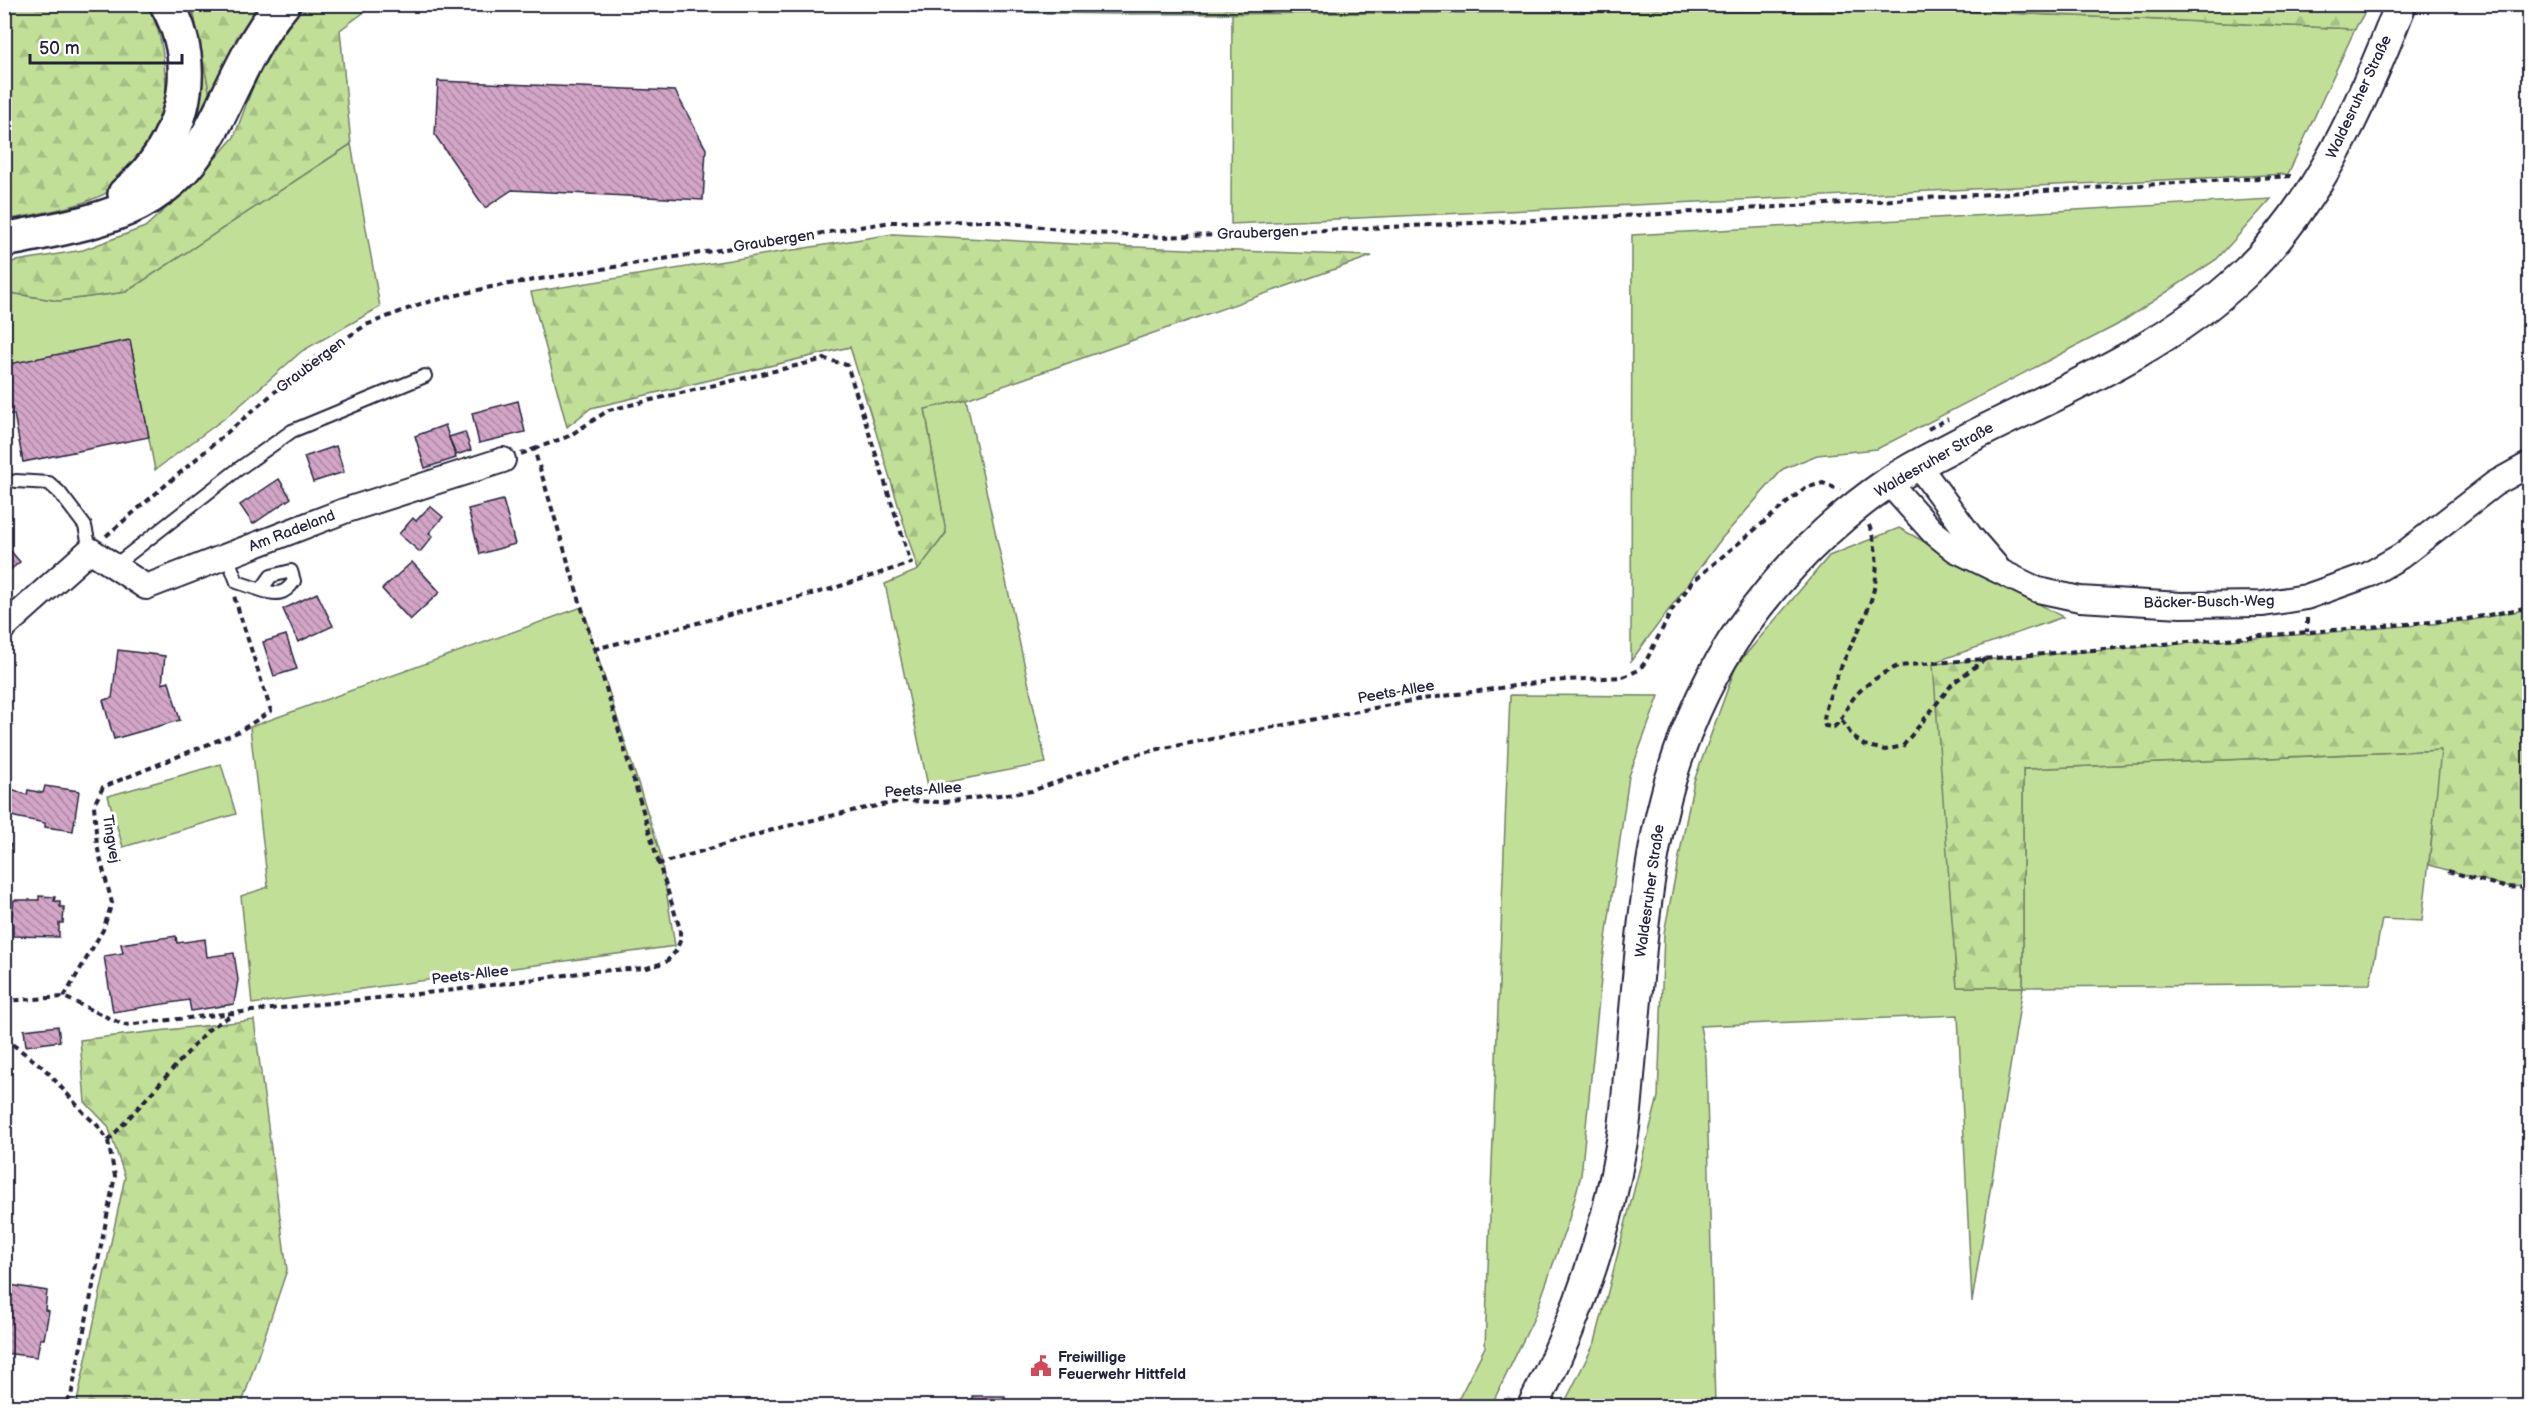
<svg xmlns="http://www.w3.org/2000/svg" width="2534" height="1411" font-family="'Balsamiq Sans',sans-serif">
  <defs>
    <pattern id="forest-firs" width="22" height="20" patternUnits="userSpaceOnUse" patternTransform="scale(1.5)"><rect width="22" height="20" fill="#c2df97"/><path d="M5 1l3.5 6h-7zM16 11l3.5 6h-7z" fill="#a6bf83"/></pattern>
    <pattern id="building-back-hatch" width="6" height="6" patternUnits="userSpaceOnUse" patternTransform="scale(1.5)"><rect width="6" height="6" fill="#d3a5c6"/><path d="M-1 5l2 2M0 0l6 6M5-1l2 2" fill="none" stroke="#ab86a2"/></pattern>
  </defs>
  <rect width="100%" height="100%" fill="#fff"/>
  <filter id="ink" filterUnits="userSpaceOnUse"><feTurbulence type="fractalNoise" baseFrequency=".0167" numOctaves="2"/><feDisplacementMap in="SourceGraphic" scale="12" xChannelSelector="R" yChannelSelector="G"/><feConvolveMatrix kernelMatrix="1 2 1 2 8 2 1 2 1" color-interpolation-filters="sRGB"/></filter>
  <g filter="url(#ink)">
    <g fill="#c2df97" stroke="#728069" stroke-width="1.5">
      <polygon points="173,5 192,5 213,110 140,189 181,137"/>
      <polygon points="1964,11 2355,29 2288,174 1231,224 1232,13"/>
      <polygon points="351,144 380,307 302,351 229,415 155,470 130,341 5,365 4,292 59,301 126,292"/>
      <polygon points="2271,199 2217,259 2117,325 1877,449 1817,455 1783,469 1722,538 1631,661 1632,235"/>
      <polygon points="966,399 1046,763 928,786 885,584 918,570 946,533 925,409"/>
      <polygon points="1899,528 2063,617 1935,662 1957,987 2023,987 2023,769 2442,750 2422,921 2382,919 2370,984 2023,987 1972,1302 1958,1015 1700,1026 1706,1057 1715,1406 1563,1406 1595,1342 1658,1097 1664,933 1694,781 1736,666 1829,556"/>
      <polygon points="582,607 660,852 675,946 252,1004 241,896 268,887 250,727"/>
      <polygon points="1510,695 1659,696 1629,776 1603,960 1581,1175 1569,1219 1534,1318 1491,1406 1455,1406 1485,1347"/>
      <polygon points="221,764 236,814 123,847 108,796"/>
    </g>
    <g fill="url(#forest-firs)" stroke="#728069" stroke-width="1.5">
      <path d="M 5,5 L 145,5 C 160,22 163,52 165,74 C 168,96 164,116 156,136 C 153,144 150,155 145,162 C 113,204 53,211 5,220 Z"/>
      <polygon points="192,5 274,5 213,110"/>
      <polygon points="307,5 374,5 340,30 351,144 126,292 59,301 5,292 5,263 83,250 145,227 195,182 234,137 257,76 294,16"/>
      <polygon points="701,5 2369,5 2355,29 1964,11 1112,14 732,8"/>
      <polygon points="893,234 1108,246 1372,256 966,399 925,409 946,533 918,570 850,347 591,408 567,427 531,292"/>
      <polygon points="2529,609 2529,887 2505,886 2429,865 2441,750 2023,769 2023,987 1957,987 1933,664 2467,621"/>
      <polygon points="254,1020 287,1270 241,1406 76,1406 125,1177 108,1126 85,1102 80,1040"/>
    </g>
    <g fill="url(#building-back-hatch)" stroke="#22223b" stroke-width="1.5">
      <polygon points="438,81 675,91 706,149 703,200 512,190 485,208 435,135"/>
      <polygon points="130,340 149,437 23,462 14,414 4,415 4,365"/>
      <polygon points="518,401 525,432 479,443 472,413"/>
      <polygon points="445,425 456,458 425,468 415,436"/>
      <polygon points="465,432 471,450 456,455 449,437"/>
      <polygon points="336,446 344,472 313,482 304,457"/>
      <polygon points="279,479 291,498 253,524 240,505"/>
      <polygon points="503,500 515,544 480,554 468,509"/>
      <polygon points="430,506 443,517 429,533 433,536 420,552 399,534 413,518 416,521"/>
      <polygon points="4,543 20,562 4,575"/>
      <polygon points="412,562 440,592 410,620 382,589"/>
      <polygon points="317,593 333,626 298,642 283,609"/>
      <polygon points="286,635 297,669 274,676 263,642"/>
      <polygon points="118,650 165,656 162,684 169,682 180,720 114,739 103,700 112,698"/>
      <polygon points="4,786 27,795 28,790 43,793 45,786 79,791 73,831 45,827 45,823 15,817 4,812"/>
      <polygon points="4,842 11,845 4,864"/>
      <polygon points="39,896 55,897 54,901 60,901 60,907 64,907 63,923 59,923 59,937 13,936 13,923 11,923 14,900 39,900"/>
      <polygon points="176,936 177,943 205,939 207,957 234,953 238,980 234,1004 191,1011 189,1000 113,1012 104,956 123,953 121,944"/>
      <polygon points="58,1026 60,1041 26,1046 24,1030"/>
      <polygon points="4,1069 5,1079 9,1079 7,1097 4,1097"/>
      <polygon points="10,1285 47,1291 45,1310 49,1311 44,1339 40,1339 37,1357 4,1353 4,1304 7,1304"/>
      <polygon points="972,1396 1005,1396 1005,1404 1084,1402 1084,1406 972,1406"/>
    </g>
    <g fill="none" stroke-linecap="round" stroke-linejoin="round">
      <defs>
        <g id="service">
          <polyline points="16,481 49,483 60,493 85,526 90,550"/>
          <path d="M 227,556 L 237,582 L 261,590 L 271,576 L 291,571 L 294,581 C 285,595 276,595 261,590"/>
          <polyline points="114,566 237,470 292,431 425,376"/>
        </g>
        <g id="minor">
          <polyline points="1918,465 1970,536 1996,566"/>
          <polyline points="1888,482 1932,531 1956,550 2038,590 2080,599 2181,605 2263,604 2306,597 2368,575 2401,556 2494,484 2530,464"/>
          <polyline points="4,627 90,550 146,587 344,511 503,460"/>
        </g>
        <path id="tertiary" d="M 1533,1406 C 1576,1322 1607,1235 1622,1141 C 1627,1112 1628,1083 1631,1054 C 1646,897 1650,760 1743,626 C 1781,572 1832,521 1886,484 C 1911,467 1937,455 1963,441 C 2059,392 2163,351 2242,276 C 2319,203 2363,102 2401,4"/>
        <g id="motorway">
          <path d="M 125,194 C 182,147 204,71 167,4"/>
          <path d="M 4,240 C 102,220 171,214 219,115 C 237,78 255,36 283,4"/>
        </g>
      </defs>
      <use href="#service" stroke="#22223b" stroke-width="16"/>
      <use href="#minor" stroke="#22223b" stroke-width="28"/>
      <use href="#tertiary" stroke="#22223b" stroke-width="34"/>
      <use href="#motorway" stroke="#22223b" stroke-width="38"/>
      <g stroke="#22223b" stroke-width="4" stroke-dasharray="6 4.5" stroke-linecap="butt">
        <polyline points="1928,429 1948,419"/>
        <polyline points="534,449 569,436 609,410 825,359 847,365 911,563 831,589 595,649"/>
        <polyline points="521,454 534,449 659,864"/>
        <path d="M 1869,525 C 1893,592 1854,628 1833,687 C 1829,699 1824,710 1824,723 L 1825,726 L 1834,727 C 1842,720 1844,712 1850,703 C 1860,687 1881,674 1898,666 L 2467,619 L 2530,607"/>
        <polyline points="106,536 311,361 366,325 420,304 491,287 891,222 991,221 1093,233 1161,237 1244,234 1660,214 2293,176"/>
        <polyline points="2307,618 2307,632"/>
        <polyline points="1842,720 1852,736 1864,745 1885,750 1903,746 1953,683 1987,658"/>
        <polyline points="2448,871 2504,887 2530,888"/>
        <polyline points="64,997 103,930 112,903 97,846 94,805 103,787 238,732 271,711 234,596"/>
        <polyline points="4,1001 64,997 124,1025 233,1013 455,990 595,971 647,968 666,962 676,951 680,941 680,929 659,864 779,828 856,810 903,801 943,802 1032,791 1126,757 1159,749 1416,700 1549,681 1623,677 1639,670 1646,661 1672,610 1693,581 1805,488 1823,483 1840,490"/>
        <polyline points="4,1038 44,1068 84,1113 99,1127 108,1141 115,1176 71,1396 64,1406"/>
        <polyline points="108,1141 208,1030 233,1014"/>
        <polyline points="1503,1406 1509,1397"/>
      </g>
      <use href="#service" stroke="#fff" stroke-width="12"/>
      <use href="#minor" stroke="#fff" stroke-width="24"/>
      <use href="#tertiary" stroke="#fff" stroke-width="30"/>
      <use href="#motorway" stroke="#fff" stroke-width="33"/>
    </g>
  </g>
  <defs>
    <symbol id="civic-bare" viewBox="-9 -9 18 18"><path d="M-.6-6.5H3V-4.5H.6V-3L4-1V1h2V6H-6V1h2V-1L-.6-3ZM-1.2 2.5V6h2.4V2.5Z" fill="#d1495b" stroke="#fff" stroke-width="2.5" paint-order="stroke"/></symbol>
  </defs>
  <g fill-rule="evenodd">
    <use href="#civic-bare" x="1026" y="1351" width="30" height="30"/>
  </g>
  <g text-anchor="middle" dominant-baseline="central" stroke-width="6" stroke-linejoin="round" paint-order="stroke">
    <g font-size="15" fill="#22223b" stroke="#fff">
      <text transform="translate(2359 97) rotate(-65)">Waldesruher Straße</text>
      <text transform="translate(1258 233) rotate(-2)">Graubergen</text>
      <text transform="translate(774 241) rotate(-9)">Graubergen</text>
      <text transform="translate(311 365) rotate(-37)">Graubergen</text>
      <text transform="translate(1934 460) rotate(-30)">Waldesruher Straße</text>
      <text transform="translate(292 531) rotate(-21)">Am Radeland</text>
      <text transform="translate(2209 602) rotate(-1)">Bäcker-Busch-Weg</text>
      <text transform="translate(1396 692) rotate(-10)">Peets-Allee</text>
      <text transform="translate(923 790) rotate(-4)">Peets-Allee</text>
      <text transform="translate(111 839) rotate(81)">Tingvej</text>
      <text transform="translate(1650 891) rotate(-82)">Waldesruher Straße</text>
      <text transform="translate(470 975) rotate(-7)">Peets-Allee</text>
    </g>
    <g font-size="15" font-weight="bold" fill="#22223b" stroke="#fff" text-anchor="start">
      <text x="1058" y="1357">Freiwillige<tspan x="1058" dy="17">Feuerwehr Hittfeld</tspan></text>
    </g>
  </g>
  <rect width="2534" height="1411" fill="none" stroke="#fff" stroke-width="24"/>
  <rect x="12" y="12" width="2510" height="1387" fill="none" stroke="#22223b" stroke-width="2" filter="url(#ink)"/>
  <path d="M30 54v9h152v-9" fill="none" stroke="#22223b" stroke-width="3"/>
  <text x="39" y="54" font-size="18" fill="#22223b" stroke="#ffffff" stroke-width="4.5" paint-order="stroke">50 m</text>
</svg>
